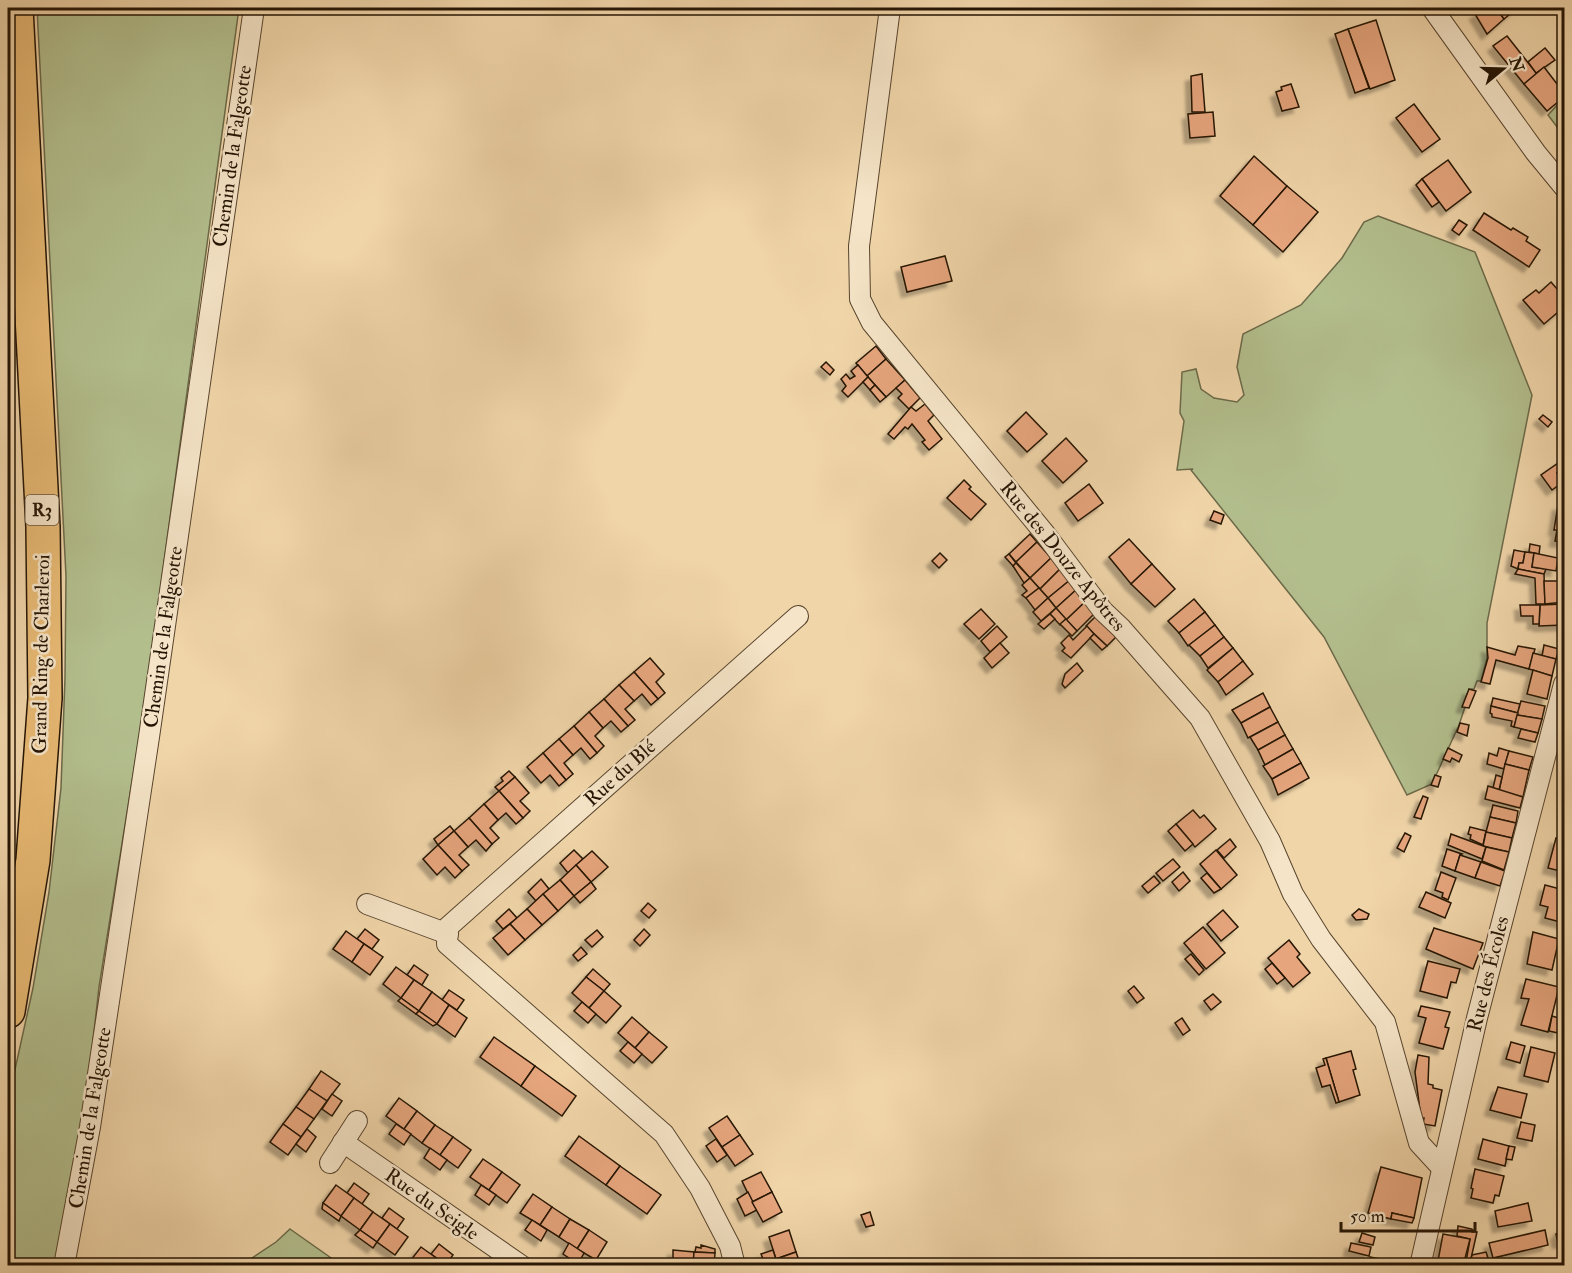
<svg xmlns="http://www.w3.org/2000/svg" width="1572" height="1273" font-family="'IM FELL Double Pica',serif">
  <defs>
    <filter id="shadow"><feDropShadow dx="-5.5" dy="5.5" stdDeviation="1.5" flood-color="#0004"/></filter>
  </defs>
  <rect width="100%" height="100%" fill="#f0d5a9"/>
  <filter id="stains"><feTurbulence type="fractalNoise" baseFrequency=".00333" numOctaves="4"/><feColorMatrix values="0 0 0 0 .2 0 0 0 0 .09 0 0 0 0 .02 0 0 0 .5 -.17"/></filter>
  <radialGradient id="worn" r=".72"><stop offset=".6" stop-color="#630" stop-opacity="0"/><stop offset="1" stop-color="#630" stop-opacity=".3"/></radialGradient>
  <g fill="#b3be8d" stroke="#6c6a49" stroke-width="1.5">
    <polygon points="37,8 239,8 147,688 99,987 86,1104 56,1265 8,1266 8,1101 33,988 49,892 61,788 65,678 66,576"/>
    <polygon points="1564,98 1564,136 1548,115"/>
    <polygon points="1378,216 1475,252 1532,395 1487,623 1487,658 1481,681 1477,681 1474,689 1471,689 1459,725 1432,784 1407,795 1324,637 1191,470 1193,469 1177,470 1184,421 1180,413 1182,372 1196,369 1201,389 1214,398 1237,402 1244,395 1237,367 1243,334 1301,305 1342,258 1364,222"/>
    <polygon points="290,1229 341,1265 243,1264 276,1242"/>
  </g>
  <g fill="#e6a57d" stroke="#251505" stroke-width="1.5" filter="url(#shadow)">
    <polygon points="1485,8 1496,8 1504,19 1487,34 1475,14"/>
    <polygon points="1496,8 1516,8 1516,9 1504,19"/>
    <polygon points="1376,20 1395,80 1370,89 1348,29"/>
    <polygon points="1348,29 1369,88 1355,93 1335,34"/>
    <polygon points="1507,36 1537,74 1524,84 1493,46"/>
    <polygon points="1545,48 1555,60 1536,73 1528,62"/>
    <polygon points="1544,67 1564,93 1564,97 1547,111 1524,84"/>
    <polygon points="1202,74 1205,112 1192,112 1191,76"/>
    <polygon points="1291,84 1299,107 1282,111 1276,92 1282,90 1281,87"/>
    <polygon points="1414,104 1440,139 1422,152 1396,118"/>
    <polygon points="1213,112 1215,136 1190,138 1188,114"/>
    <polygon points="1254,156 1287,186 1253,225 1220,196"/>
    <polygon points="1448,160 1471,192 1446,211 1422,179"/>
    <polygon points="1422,179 1439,202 1432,207 1416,185"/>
    <polygon points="1287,186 1318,212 1283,252 1253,225"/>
    <polygon points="1484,213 1511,230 1513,228 1528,237 1526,241 1540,250 1529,267 1473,230"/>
    <polygon points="1459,220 1467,225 1459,235 1452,230"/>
    <polygon points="945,256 952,281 907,292 901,267"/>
    <polygon points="1551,282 1564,297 1564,307 1544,324 1523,300 1536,290 1539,293"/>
    <polygon points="876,346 886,359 867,376 856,363"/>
    <polygon points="886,359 905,380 886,397 867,376"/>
    <polygon points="826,362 834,370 830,375 821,367"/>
    <polygon points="858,365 868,377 848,397 842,391 846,386 841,379 846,374 850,379 855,376 851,371"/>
    <polygon points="868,377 875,385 870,390 863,382"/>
    <polygon points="905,380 920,398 909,409 898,398 902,394 896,388"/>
    <polygon points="875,385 886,397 880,402 870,390"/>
    <polygon points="925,404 934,415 928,421 942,439 929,450 922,442 925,440 912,424 908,429 905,427 894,439 888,434 911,407 916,411"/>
    <polygon points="1026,412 1047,434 1027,452 1007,431"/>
    <polygon points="1543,415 1552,422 1548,427 1539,419"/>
    <polygon points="1066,438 1087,461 1063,483 1042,461"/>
    <polygon points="1564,459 1564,467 1557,473 1563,482 1552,490 1541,475"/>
    <polygon points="1564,467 1564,484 1557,473"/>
    <polygon points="964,480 971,487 969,489 986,504 971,520 947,498"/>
    <polygon points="1089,484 1103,503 1078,521 1065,503"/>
    <polygon points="1558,505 1564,506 1564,542 1555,541 1557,530 1554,530"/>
    <polygon points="1214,511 1224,515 1221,524 1210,520"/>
    <polygon points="1030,534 1037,542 1016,562 1009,554"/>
    <polygon points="1129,539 1152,564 1131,584 1109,557"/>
    <polygon points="1037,542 1051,558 1030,578 1016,562"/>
    <polygon points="1530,544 1540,546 1539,554 1529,552"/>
    <polygon points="1514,550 1525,552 1523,563 1519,563 1518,569 1511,566"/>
    <polygon points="1525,552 1534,553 1532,567 1546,569 1544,574 1518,569 1519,563 1523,563"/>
    <polygon points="940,553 947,560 939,568 932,561"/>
    <polygon points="1534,553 1558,558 1556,571 1532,567"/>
    <polygon points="1009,554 1016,563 1013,566 1005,557"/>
    <polygon points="1051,558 1060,569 1040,589 1030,578"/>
    <polygon points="1016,563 1030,578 1024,583 1013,566"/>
    <polygon points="1152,564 1175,589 1155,607 1131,584"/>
    <polygon points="1060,569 1070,580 1048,598 1040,589"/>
    <polygon points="1518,569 1544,574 1545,604 1536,604 1535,578 1515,574"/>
    <polygon points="1030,578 1039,588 1026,598 1022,595 1027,591 1022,585"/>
    <polygon points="1070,580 1077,589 1056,608 1048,598"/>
    <polygon points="1544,581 1564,581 1564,602 1545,604"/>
    <polygon points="1039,588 1048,598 1035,610 1026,598"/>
    <polygon points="1077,589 1087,600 1066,620 1056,608"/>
    <polygon points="1048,598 1056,608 1041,621 1033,612"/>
    <polygon points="1194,599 1205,612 1179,633 1168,621"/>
    <polygon points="1087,600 1097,611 1077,631 1066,620"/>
    <polygon points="1564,604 1564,625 1539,626 1540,605"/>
    <polygon points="1520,605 1540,605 1539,624 1533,624 1533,616 1521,616"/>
    <polygon points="1056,608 1066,619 1060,625 1050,614"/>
    <polygon points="981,609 995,624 979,639 964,624"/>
    <polygon points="1205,612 1215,625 1188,646 1179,633"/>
    <polygon points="1050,614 1055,619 1044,629 1038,624"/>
    <polygon points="1097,615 1118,635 1107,646 1086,626"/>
    <polygon points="1066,619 1077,631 1072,636 1060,624"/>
    <polygon points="1215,625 1224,637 1200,656 1189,645"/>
    <polygon points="997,626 1007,637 990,652 981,641"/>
    <polygon points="1087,626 1094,634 1071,658 1062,651 1065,648 1061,643 1069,635 1073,640"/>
    <polygon points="1094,634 1107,646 1102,650 1090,638"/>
    <polygon points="1224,637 1233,648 1208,668 1200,656"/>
    <polygon points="1000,643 1009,653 992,668 984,658"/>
    <polygon points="1544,645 1559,649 1556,659 1542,656"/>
    <polygon points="1518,646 1535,649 1529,669 1496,660 1490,684 1481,682 1488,658 1487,647 1515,655"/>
    <polygon points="1233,648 1243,661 1218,682 1207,670"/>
    <polygon points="1533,653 1556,659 1552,676 1529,669"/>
    <polygon points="650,658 664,674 656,682 665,693 658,699 634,672"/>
    <polygon points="1243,661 1253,674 1226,695 1218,682"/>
    <polygon points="1077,663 1083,671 1065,688 1062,684 1065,674"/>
    <polygon points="1533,670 1552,676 1547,699 1527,694"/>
    <polygon points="634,672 658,699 651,705 642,694 634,701 619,685"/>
    <polygon points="619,685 634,701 625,709 635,720 628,726 604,699"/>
    <polygon points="1469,689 1476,691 1469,708 1462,707"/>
    <polygon points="1263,693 1270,707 1241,723 1232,710"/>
    <polygon points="1493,698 1520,704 1518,713 1491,706"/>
    <polygon points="604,699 628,726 621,732 611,721 603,728 589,712"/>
    <polygon points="1521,701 1545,706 1542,719 1517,715"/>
    <polygon points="1491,706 1518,713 1514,727 1511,726 1512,721 1492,717 1492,714 1490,713"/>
    <polygon points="1270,707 1278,722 1248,738 1241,723"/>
    <polygon points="589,712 603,728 595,736 604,746 597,753 574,726"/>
    <polygon points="1517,715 1542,719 1538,733 1514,727"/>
    <polygon points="1278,722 1285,735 1258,750 1250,737"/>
    <polygon points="1460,723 1469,725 1467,736 1457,732"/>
    <polygon points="574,726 597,753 590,759 581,748 573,755 559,739"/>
    <polygon points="1521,729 1538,733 1535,742 1518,738"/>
    <polygon points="1285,735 1293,749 1265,765 1258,750"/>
    <polygon points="559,739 573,755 564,763 573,774 566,780 543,753"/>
    <polygon points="1448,748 1462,755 1459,762 1452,758 1450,762 1443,759"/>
    <polygon points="1499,748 1509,751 1504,769 1487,764 1489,753 1497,756"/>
    <polygon points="1293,749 1301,763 1272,779 1263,766"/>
    <polygon points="1509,751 1533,757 1529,770 1505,764"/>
    <polygon points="543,753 566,780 559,786 550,775 541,783 527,767"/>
    <polygon points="1301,763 1309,778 1278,795 1272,779"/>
    <polygon points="1505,764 1529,770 1523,797 1499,791"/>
    <polygon points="509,771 515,777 499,791 495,787 503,781 501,778"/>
    <polygon points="1435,775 1441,777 1438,787 1431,785"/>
    <polygon points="1496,775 1502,777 1499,790 1493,788"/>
    <polygon points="515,777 529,793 520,801 530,811 523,818 499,791"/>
    <polygon points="1488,786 1523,797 1520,808 1485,799"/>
    <polygon points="499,791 523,818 516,824 506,813 498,820 484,804"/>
    <polygon points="1423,796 1428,798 1421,819 1414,817"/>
    <polygon points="484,804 498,820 490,828 499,838 492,844 469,818"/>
    <polygon points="1493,805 1518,811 1516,823 1490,817"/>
    <polygon points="1193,810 1200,818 1204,815 1216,829 1195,847 1176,824"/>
    <polygon points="1490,817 1516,823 1512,838 1486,832"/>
    <polygon points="469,818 492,844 486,851 476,840 468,847 454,831"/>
    <polygon points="1176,824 1193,844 1185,851 1168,831"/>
    <polygon points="450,826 454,831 438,845 434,839"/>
    <polygon points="1470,827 1486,831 1483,845 1470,839 1471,835 1468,834"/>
    <polygon points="454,831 468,847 459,855 469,865 462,871 438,845"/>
    <polygon points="1486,832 1512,838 1509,852 1483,846"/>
    <polygon points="1405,833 1411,836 1404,852 1397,848"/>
    <polygon points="1451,834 1486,847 1482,859 1448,845"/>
    <polygon points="1556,838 1564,840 1564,872 1548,868"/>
    <polygon points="1230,839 1236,847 1224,858 1217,850"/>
    <polygon points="438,845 462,871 455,878 445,867 437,875 423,859"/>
    <polygon points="1486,847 1509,852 1504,870 1482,861"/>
    <polygon points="1447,849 1462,854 1460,855 1455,871 1442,866"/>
    <polygon points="574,850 583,859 568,873 560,863"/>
    <polygon points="1216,850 1237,875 1221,889 1200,864"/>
    <polygon points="592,851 608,867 591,882 576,865"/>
    <polygon points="1460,855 1481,862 1475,878 1455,871"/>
    <polygon points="1173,859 1180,867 1163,881 1156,873"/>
    <polygon points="1481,862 1505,871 1500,886 1475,878"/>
    <polygon points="576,865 591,882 574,896 560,880"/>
    <polygon points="1183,872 1190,881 1179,891 1172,882"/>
    <polygon points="1441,872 1456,878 1448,900 1442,897 1443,893 1435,890"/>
    <polygon points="1207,873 1221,889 1214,893 1201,878"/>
    <polygon points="1154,876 1160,883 1148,893 1142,886"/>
    <polygon points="541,879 549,889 536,901 528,892"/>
    <polygon points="560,880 574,896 558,911 543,894"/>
    <polygon points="591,882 596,889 580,903 574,896"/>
    <polygon points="1545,885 1564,890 1564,923 1545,918 1548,907 1540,905"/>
    <polygon points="1426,892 1451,903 1445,918 1419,907"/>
    <polygon points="543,894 558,911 542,925 527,909"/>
    <polygon points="648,903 656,910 649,918 641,911"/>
    <polygon points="509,909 517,918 503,929 496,921"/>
    <polygon points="527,909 542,925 525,940 510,924"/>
    <polygon points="1359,909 1369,914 1367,919 1356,920 1352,915"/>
    <polygon points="1223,910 1238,927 1221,941 1207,924"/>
    <polygon points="510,924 525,940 508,955 493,938"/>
    <polygon points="1203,927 1225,953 1206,969 1184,943"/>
    <polygon points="1434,928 1483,943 1473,969 1426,949"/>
    <polygon points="365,929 379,940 372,949 357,939"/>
    <polygon points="644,929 650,935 640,946 634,940"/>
    <polygon points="597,930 603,937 592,947 585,940"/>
    <polygon points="346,931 364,944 352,962 333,949"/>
    <polygon points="1533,932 1559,939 1552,970 1527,964"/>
    <polygon points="1289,940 1300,954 1297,957 1310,973 1293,987 1268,958"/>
    <polygon points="364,944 383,957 370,975 352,962"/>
    <polygon points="581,947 587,954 578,961 573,955"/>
    <polygon points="1191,954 1204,970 1199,975 1185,959"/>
    <polygon points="1428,961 1460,969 1456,983 1451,982 1447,998 1420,991"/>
    <polygon points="1272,963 1285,978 1277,984 1265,969"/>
    <polygon points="414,965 428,975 422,985 407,975"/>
    <polygon points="396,967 414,980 401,998 383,984"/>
    <polygon points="593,969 610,984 604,991 586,977"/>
    <polygon points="586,977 604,991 589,1008 572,993"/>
    <polygon points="1526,979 1559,987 1548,1032 1521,1025 1529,999 1521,998"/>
    <polygon points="414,980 432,992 419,1011 401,998"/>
    <polygon points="1134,986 1144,998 1137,1003 1128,991"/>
    <polygon points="449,990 464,1000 457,1010 442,1000"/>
    <polygon points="604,991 621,1006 606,1023 589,1008"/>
    <polygon points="432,992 449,1005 437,1024 419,1011"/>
    <polygon points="1213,994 1221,1002 1211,1010 1204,1001"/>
    <polygon points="401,998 419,1011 416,1014 398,1001"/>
    <polygon points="582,1002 596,1014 588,1023 574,1011"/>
    <polygon points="449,1005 467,1018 455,1037 437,1024"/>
    <polygon points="1421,1006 1450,1012 1445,1027 1449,1028 1443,1049 1419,1043 1426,1018 1418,1016"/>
    <polygon points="419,1011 436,1023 437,1024 433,1026 416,1014"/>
    <polygon points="1552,1016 1562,1019 1558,1033 1549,1031"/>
    <polygon points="632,1017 649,1032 635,1048 618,1033"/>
    <polygon points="1182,1018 1190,1030 1183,1035 1175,1023"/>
    <polygon points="649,1032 667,1047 652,1063 635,1048"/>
    <polygon points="494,1037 535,1066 521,1086 480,1057"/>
    <polygon points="628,1042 642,1054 634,1063 620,1051"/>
    <polygon points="1511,1042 1525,1046 1520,1063 1506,1059"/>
    <polygon points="1531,1047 1555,1053 1548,1082 1524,1076"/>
    <polygon points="1351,1051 1356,1069 1353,1070 1360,1095 1339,1102 1326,1058"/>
    <polygon points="1418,1055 1429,1057 1428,1084 1433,1085 1433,1088 1442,1090 1435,1126 1423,1124 1424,1118 1421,1118 1415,1072"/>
    <polygon points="1326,1058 1339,1102 1336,1103 1330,1085 1322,1087 1316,1068 1325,1065 1323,1059"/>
    <polygon points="535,1066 576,1096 562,1116 521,1086"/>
    <polygon points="321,1071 340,1084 327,1101 309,1089"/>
    <polygon points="1498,1087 1527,1094 1521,1118 1490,1110"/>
    <polygon points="309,1089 327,1101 314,1119 296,1107"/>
    <polygon points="332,1094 342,1101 332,1116 322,1109"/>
    <polygon points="399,1098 417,1111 404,1129 386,1116"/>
    <polygon points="296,1107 314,1119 301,1137 283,1124"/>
    <polygon points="417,1111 435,1125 422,1143 404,1129"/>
    <polygon points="727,1116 740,1135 722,1147 709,1128"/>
    <polygon points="1521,1122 1535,1125 1532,1141 1517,1138"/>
    <polygon points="283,1124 301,1137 288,1155 270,1142"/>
    <polygon points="396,1124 411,1134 404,1145 389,1134"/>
    <polygon points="435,1125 453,1137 440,1155 422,1143"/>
    <polygon points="307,1129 316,1137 306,1152 296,1144"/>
    <polygon points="740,1135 753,1154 735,1166 722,1147"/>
    <polygon points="579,1136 620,1166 606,1185 565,1156"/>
    <polygon points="453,1137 471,1150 458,1168 440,1155"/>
    <polygon points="716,1139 727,1155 717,1162 706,1146"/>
    <polygon points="1483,1139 1509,1146 1505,1166 1478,1159"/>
    <polygon points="1509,1146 1515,1147 1512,1160 1506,1159"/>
    <polygon points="430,1148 447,1160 440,1170 424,1158"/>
    <polygon points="483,1159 502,1172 489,1190 470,1177"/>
    <polygon points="620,1166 661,1195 647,1214 606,1185"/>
    <polygon points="1381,1167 1422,1178 1414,1218 1392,1213 1391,1219 1368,1213"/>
    <polygon points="1475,1169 1504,1176 1499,1196 1495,1195 1493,1203 1471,1198 1473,1189 1471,1188"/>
    <polygon points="502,1172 520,1185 507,1203 489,1190"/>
    <polygon points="761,1172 772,1192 752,1202 742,1181"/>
    <polygon points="354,1183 369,1194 362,1204 347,1193"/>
    <polygon points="336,1185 354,1198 341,1216 323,1203"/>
    <polygon points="481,1185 496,1195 489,1205 475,1195"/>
    <polygon points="748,1192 757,1210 745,1216 737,1199"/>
    <polygon points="772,1192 782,1212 763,1222 752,1202"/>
    <polygon points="533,1194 552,1207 540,1225 520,1213"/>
    <polygon points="354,1198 373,1212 360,1230 341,1216"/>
    <polygon points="323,1203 341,1216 339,1221 322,1209"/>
    <polygon points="1528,1203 1532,1221 1498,1227 1495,1211"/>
    <polygon points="552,1207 570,1219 559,1237 540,1225"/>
    <polygon points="389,1208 404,1219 397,1229 382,1218"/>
    <polygon points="373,1212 390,1224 377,1242 360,1230"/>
    <polygon points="870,1212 874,1225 866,1227 861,1215"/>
    <polygon points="1392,1213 1414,1218 1412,1223 1391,1219"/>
    <polygon points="570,1219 589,1230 577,1249 559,1237"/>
    <polygon points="532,1220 547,1230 541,1241 525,1230"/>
    <polygon points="390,1224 408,1237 395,1255 377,1242"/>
    <polygon points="1458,1226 1472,1229 1472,1232 1477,1232 1470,1263 1466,1262 1470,1239 1457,1236"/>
    <polygon points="1564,1228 1564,1242 1558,1243 1556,1234 1559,1233 1559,1230"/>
    <polygon points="360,1230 377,1242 373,1248 355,1235"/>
    <polygon points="589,1230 607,1242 596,1260 577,1249"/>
    <polygon points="789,1230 796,1252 776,1259 769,1237"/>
    <polygon points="1545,1230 1548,1245 1493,1258 1489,1243"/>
    <polygon points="1362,1233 1375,1237 1373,1245 1359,1242"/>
    <polygon points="1443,1234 1470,1239 1463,1266 1437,1266"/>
    <polygon points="569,1243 584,1253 578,1264 563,1254"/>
    <polygon points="1351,1243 1371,1247 1369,1256 1349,1251"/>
    <polygon points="439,1244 453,1255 446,1265 431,1254"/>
    <polygon points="701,1245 715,1249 715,1253 695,1252 696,1247 701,1248"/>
    <polygon points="421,1247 439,1260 435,1266 407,1265"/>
    <polygon points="673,1250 694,1252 693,1266 673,1266"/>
    <polygon points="773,1250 778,1266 766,1266 761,1254"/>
    <polygon points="694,1252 715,1253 714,1266 693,1266"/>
    <polygon points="796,1252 801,1266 778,1266 776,1259"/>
    <polygon points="1486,1252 1488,1258 1470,1263 1472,1255"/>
    <polygon points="1370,1257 1402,1263 1402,1266 1369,1266"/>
    <polygon points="1483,1260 1495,1261 1494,1266 1481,1266 1483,1265"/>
  </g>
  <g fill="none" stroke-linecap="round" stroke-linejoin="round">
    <defs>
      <g id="minor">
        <polyline points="890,8 859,246 860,299 872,323 1046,535 1103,611 1121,628 1200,718 1270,841 1293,894 1321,939 1385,1022 1419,1143 1442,1168"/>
        <polyline points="1432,8 1536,153 1564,187"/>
        <polyline points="367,904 448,934"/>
        <polyline points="343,1142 522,1266"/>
        <polyline points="330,1163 357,1121"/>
        <polyline points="64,1266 90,1127 149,737 254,8"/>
        <polyline points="735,1266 730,1246 700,1188 664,1134 447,944 448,927 798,616"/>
        <polyline points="1420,1266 1477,1018 1564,684"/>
      </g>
      <polyline id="motorway" points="8,1011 33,860 45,698 43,527 16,8"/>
    </defs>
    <use href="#minor" stroke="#58452e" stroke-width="22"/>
    <use href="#motorway" stroke="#251505" stroke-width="36"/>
    <use href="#minor" stroke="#f5e4c7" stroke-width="20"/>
    <use href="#motorway" stroke="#e8ba74" stroke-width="33"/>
  </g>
  <g text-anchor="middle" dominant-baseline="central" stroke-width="5" stroke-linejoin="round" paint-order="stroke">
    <rect fill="#f5e4c7" stroke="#63533f" stroke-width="1.5" x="25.5" y="495" width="33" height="30" rx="4.5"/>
    <g font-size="18" font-weight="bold" fill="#251505">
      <text x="42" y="510">R3</text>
    </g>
    <g font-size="20" fill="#251505" stroke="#f5e4c7">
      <text transform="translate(232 156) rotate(-82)">Chemin de la Falgeotte</text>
      <text transform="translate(1063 556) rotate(51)">Rue des Douze Apôtres</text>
      <text transform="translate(163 637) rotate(-82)">Chemin de la Falgeotte</text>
      <text transform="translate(41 654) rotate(-89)">Grand Ring de Charleroi</text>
      <text transform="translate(620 773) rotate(-42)">Rue du Blé</text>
      <text transform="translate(1488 974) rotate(-76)">Rue des Écoles</text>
      <text transform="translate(90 1118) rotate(-81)">Chemin de la Falgeotte</text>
      <text transform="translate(432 1204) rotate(35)">Rue du Seigle</text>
    </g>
  </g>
  <rect width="1572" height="1273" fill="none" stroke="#f0d5a9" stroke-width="30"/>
  <rect x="9" y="9" width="1554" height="1255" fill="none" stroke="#251505" stroke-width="3"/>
  <rect x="15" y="15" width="1542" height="1243" fill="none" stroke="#251505" stroke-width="1.5"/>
  <g transform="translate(1503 69) rotate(71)" stroke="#f5e4c7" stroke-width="4.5" paint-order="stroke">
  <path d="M0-4.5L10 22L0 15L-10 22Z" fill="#251505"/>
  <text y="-9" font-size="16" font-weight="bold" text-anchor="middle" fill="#251505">N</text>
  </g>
  <path d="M1341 1222v9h134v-9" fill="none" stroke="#251505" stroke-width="3"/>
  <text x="1350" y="1222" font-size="18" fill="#251505" stroke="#f5e4c7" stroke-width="4.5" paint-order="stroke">50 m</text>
  <rect width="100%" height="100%" filter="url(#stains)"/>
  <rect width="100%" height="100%" fill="url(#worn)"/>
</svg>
